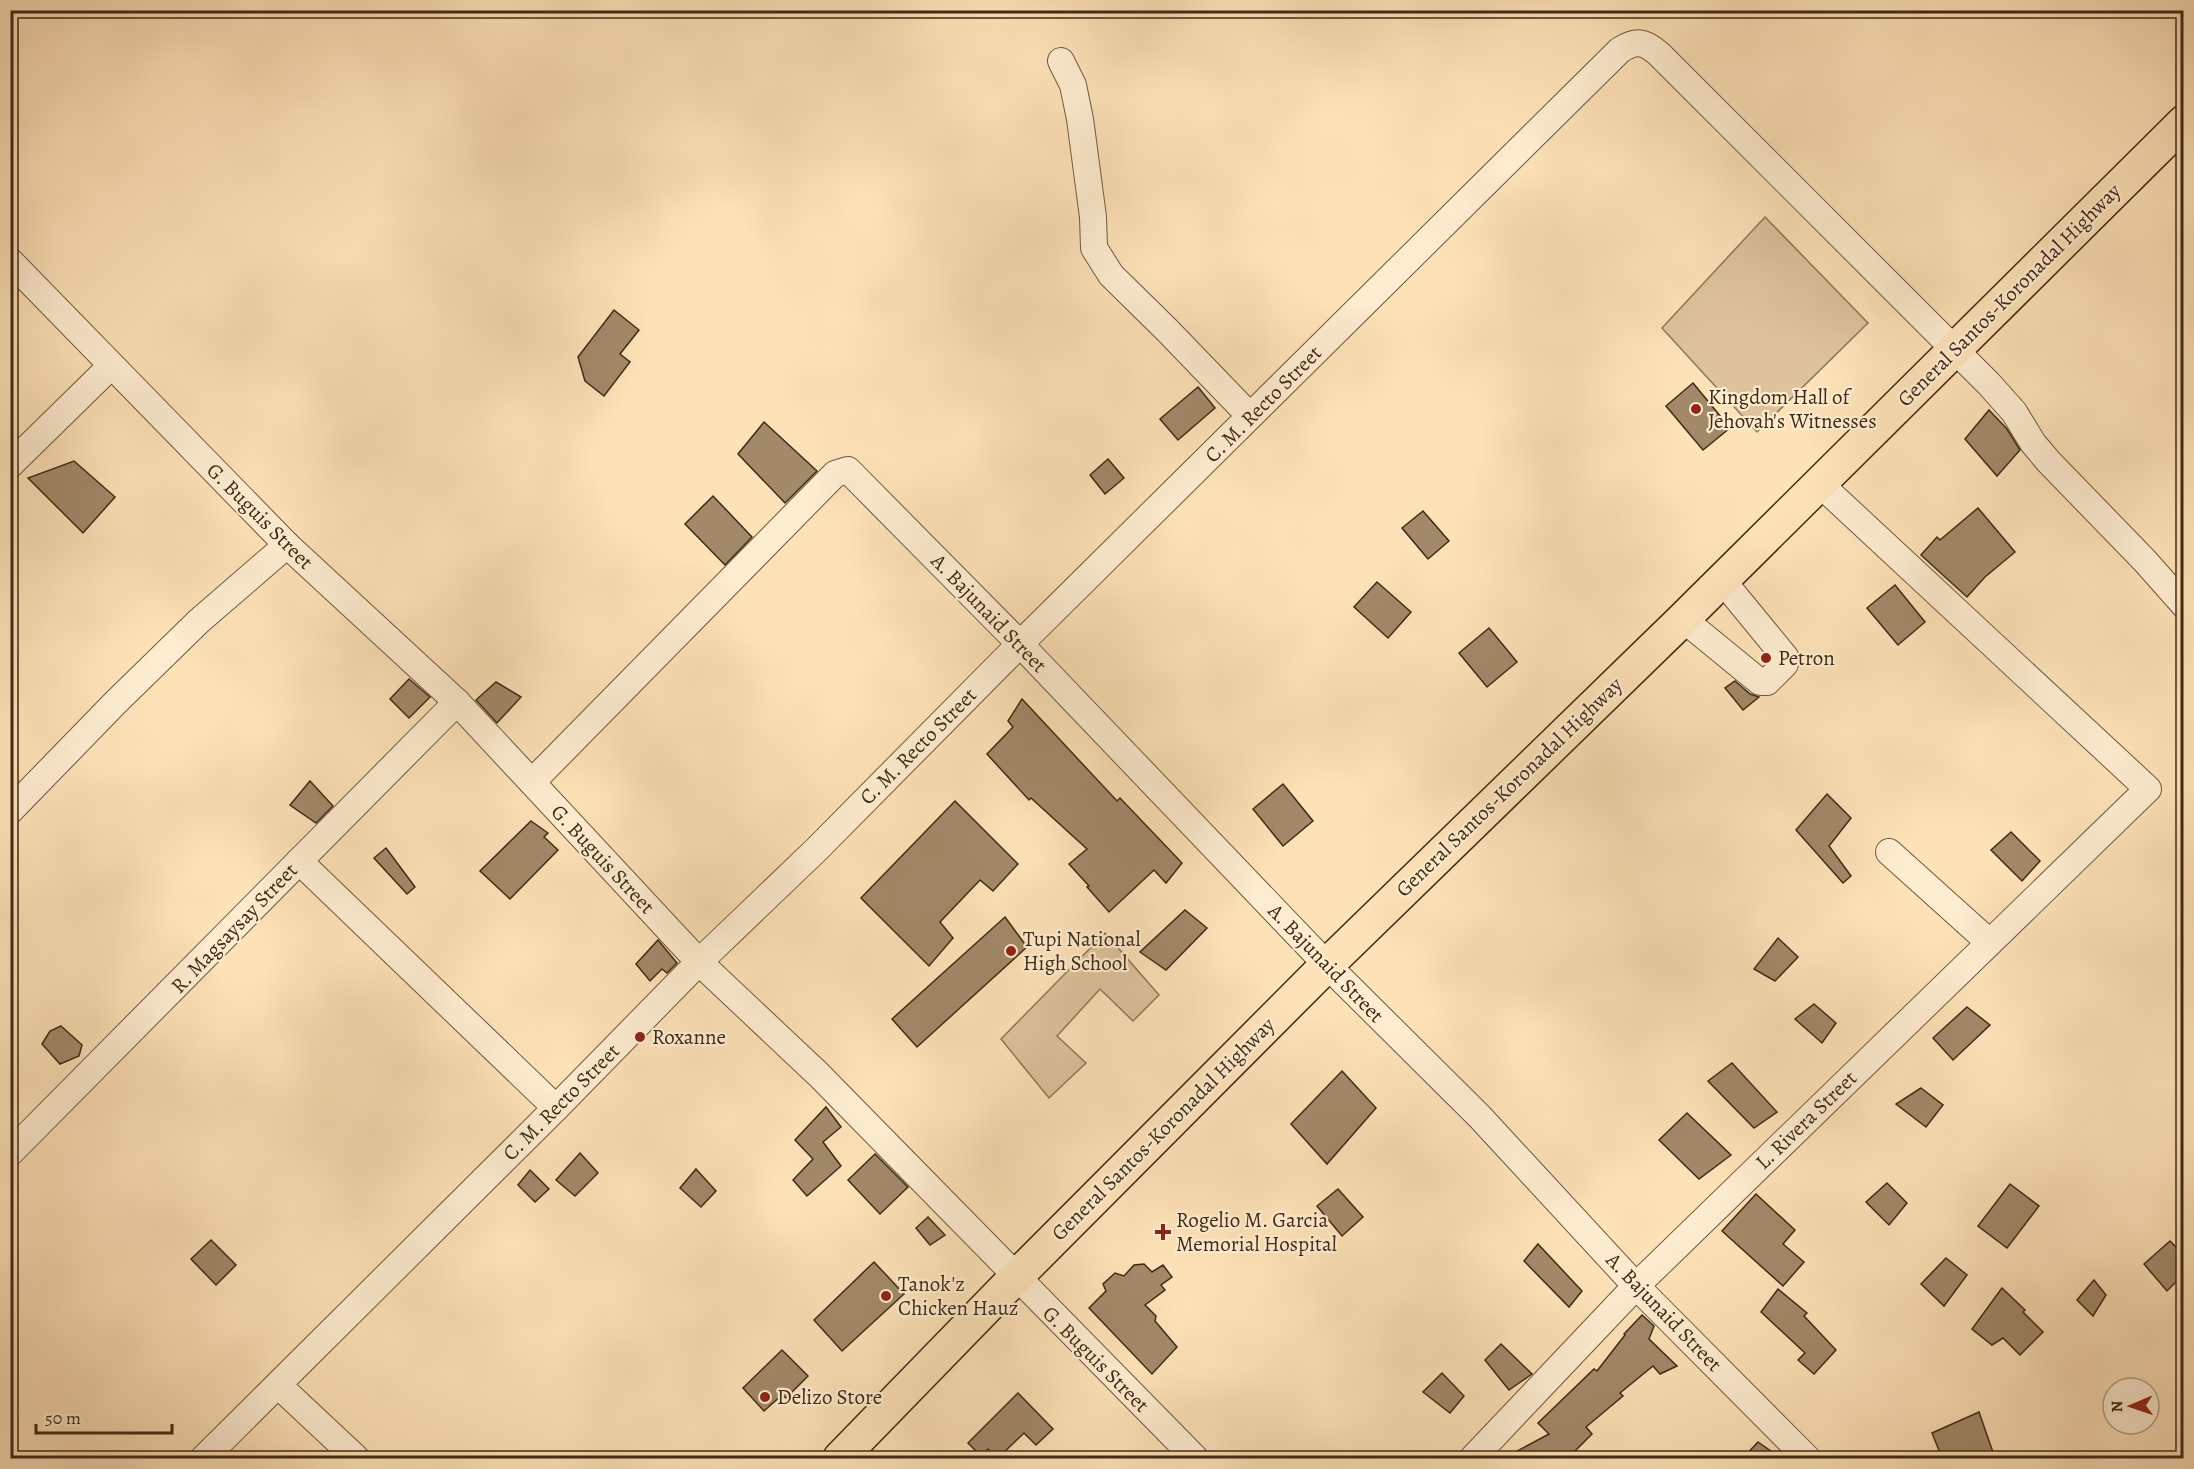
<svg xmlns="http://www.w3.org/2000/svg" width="2194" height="1469" font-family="Alegreya,serif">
  <rect width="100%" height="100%" fill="#fde1b7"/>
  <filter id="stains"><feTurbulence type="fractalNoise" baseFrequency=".00333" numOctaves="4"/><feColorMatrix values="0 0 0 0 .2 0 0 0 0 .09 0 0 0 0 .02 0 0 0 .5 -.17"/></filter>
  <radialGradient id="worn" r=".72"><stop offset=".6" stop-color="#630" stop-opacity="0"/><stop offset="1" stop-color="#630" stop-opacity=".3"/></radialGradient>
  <g fill="#ddc29b" stroke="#8e7658" stroke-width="1.5">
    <polygon points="1765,217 1868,323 1757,432 1662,328"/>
    <polygon points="1105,933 1159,995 1133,1021 1100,989 1057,1036 1086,1063 1049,1098 1001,1039"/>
  </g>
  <g fill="#a28969" stroke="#3f2a15" stroke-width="1.5">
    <polygon points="614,310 639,330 620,354 630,362 604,396 585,381 578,357"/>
    <polygon points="1693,383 1730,428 1703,450 1666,406"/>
    <polygon points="1198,387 1215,408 1178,440 1160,419"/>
    <polygon points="1989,410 2007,429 2020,450 1997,476 1965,439"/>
    <polygon points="764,422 817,471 785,503 738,454"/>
    <polygon points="1108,459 1124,478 1105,494 1090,475"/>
    <polygon points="74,461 115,497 83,533 28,478"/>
    <polygon points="713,496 752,537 725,565 685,524"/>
    <polygon points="1978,508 2015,552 1985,577 1967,597 1921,555 1937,537 1940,540"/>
    <polygon points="1423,511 1449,541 1428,559 1402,528"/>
    <polygon points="1377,582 1411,612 1388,638 1354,607"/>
    <polygon points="1895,585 1925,622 1898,645 1867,608"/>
    <polygon points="1489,628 1517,662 1487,687 1459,653"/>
    <polygon points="409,679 430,697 409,718 390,699"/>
    <polygon points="1735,681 1750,694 1759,697 1743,710 1725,688"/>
    <polygon points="496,682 521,697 497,723 476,700"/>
    <polygon points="1022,699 1117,801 1120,798 1182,863 1166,883 1154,870 1109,912 1087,887 1089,886 1069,864 1087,849 1031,798 1029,800 987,754 1013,727 1008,721"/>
    <polygon points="310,781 333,806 316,823 290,805"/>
    <polygon points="1283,784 1313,821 1283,846 1253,809"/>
    <polygon points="1827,794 1851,818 1829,846 1851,876 1843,883 1796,830"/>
    <polygon points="955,801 1018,864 993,891 980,880 940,922 953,938 929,966 861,898"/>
    <polygon points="531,821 548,833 544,837 558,850 510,899 480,871"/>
    <polygon points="2011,832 2040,861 2022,881 1991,850"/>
    <polygon points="386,848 415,887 407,894 374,858"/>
    <polygon points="1185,910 1207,928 1166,970 1140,952"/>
    <polygon points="1005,917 1027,947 917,1047 892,1019"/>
    <polygon points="1778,938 1798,957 1775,981 1754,969"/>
    <polygon points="658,940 677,963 667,973 662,969 650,981 636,964"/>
    <polygon points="1814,1004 1836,1023 1822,1043 1795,1019"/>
    <polygon points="1967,1007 1990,1025 1953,1060 1933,1038"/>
    <polygon points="61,1026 82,1045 79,1056 60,1064 42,1044 50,1031"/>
    <polygon points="1732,1063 1777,1112 1754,1128 1708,1081"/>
    <polygon points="1342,1071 1376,1108 1327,1164 1291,1124"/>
    <polygon points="1921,1088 1943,1105 1926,1127 1896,1104"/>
    <polygon points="826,1107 841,1127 823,1142 841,1166 807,1196 793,1180 813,1159 795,1140"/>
    <polygon points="1687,1113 1731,1155 1699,1179 1659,1140"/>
    <polygon points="580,1153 598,1173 575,1196 556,1180"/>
    <polygon points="875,1154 908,1187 880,1214 848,1180"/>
    <polygon points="696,1169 716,1191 701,1207 680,1188"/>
    <polygon points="530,1170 549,1189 535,1202 518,1185"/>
    <polygon points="1887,1183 1907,1203 1889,1225 1866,1202"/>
    <polygon points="2010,1184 2039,1206 2007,1248 1978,1226"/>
    <polygon points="1338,1189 1363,1217 1342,1236 1317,1206"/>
    <polygon points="1756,1194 1795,1230 1783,1244 1804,1262 1783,1286 1722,1231"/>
    <polygon points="928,1217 945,1235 930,1245 916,1228"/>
    <polygon points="211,1240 236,1265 216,1285 191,1259"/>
    <polygon points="2170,1241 2184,1255 2184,1274 2167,1291 2144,1264"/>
    <polygon points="1538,1244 1582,1291 1569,1307 1524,1261"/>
    <polygon points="1946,1258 1967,1275 1944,1306 1921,1284"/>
    <polygon points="874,1262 904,1294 842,1351 814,1320"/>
    <polygon points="1144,1264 1152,1272 1163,1265 1172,1277 1161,1285 1165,1290 1145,1305 1156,1316 1155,1321 1177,1347 1152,1374 1089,1308 1106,1291 1103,1284 1115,1273 1124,1276 1134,1265"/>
    <polygon points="2094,1280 2106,1295 2093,1316 2077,1300"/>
    <polygon points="2002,1288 2025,1310 2023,1312 2043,1332 2020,1355 2003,1338 1992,1345 1972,1329"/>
    <polygon points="1778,1289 1807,1313 1804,1316 1836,1350 1814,1374 1798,1360 1805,1353 1761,1312"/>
    <polygon points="1642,1315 1654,1326 1649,1339 1677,1366 1660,1374 1653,1366 1620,1393 1623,1396 1586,1427 1592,1434 1568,1458 1504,1458 1549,1434 1538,1423 1594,1369 1597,1371 1625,1335 1624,1334"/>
    <polygon points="1501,1344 1532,1374 1509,1390 1485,1360"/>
    <polygon points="782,1350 808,1376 786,1398 782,1395 764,1411 743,1388"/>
    <polygon points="1442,1373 1464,1396 1450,1413 1423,1392"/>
    <polygon points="1018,1393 1053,1429 1036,1445 1024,1433 998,1458 988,1449 981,1456 968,1443"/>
    <polygon points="1979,1412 1995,1458 1942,1458 1932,1433"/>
    <polygon points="1758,1442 1781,1458 1743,1458"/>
  </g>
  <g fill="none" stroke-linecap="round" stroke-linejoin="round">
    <defs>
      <g id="minor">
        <polyline points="1061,61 1073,85 1080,119 1093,217 1094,248 1111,275 1167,330 1250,416"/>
        <polyline points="10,261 287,545 457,702 699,962 819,1075 1195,1458"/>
        <polyline points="10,465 111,366"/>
        <polyline points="1683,619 1760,682 1767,682 1785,664 1786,658 1722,580"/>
        <polyline points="532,782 835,474 848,470 1020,644 1327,965 1480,1117 1636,1286 1807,1458"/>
        <polyline points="10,811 116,702 199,621 287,545"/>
        <polyline points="1889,852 1989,942"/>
        <polyline points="299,861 556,1108"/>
        <polyline points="10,1153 457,702"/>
        <polyline points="278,1385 356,1458"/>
        <path d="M 204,1458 L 556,1108 L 699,962 L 816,850 L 1020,644 L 1620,50 C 1636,40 1644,41 1659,54 L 1989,384 L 2014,412 L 2033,443 L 2048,461 L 2145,561 L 2184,605"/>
        <polyline points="1473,1458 1636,1286 2148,789 1820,484"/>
      </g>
      <polyline id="highway" points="840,1458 1016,1277 1327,965 1683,619 2184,122"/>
    </defs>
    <use href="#minor" stroke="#6e583e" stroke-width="28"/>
    <use href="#highway" stroke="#3f2a15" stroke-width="36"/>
    <use href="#minor" stroke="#feecd0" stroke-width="26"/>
    <use href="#highway" stroke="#fde1b7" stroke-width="33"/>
  </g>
  <g fill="#8f2418" stroke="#feecd0" stroke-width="2">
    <circle cx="1696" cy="409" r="6"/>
    <circle cx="1766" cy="658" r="6"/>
    <circle cx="1011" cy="951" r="6"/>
    <circle cx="640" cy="1037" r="6"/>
    <path d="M1160 1223h6v6h6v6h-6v6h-6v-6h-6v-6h6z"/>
    <circle cx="886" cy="1296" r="6"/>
    <circle cx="765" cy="1397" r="6"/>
  </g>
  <g text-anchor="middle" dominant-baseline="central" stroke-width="4.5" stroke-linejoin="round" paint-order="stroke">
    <g font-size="21" fill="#3f2a15" stroke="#feecd0">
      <text transform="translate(2009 295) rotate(-45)">General Santos-Koronadal Highway</text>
      <text transform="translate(1263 404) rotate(-45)">C. M. Recto Street</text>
      <text transform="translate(260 516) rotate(45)">G. Buguis Street</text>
      <text transform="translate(989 613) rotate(46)">A. Bajunaid Street</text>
      <text transform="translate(918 746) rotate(-45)">C. M. Recto Street</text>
      <text transform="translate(1509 787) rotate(-44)">General Santos-Koronadal Highway</text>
      <text transform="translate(603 859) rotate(47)">G. Buguis Street</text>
      <text transform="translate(234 928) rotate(-46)">R. Magsaysay Street</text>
      <text transform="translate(1326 963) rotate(46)">A. Bajunaid Street</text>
      <text transform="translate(561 1102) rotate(-45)">C. M. Recto Street</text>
      <text transform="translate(1806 1120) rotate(-44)">L. Rivera Street</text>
      <text transform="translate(1163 1129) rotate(-45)">General Santos-Koronadal Highway</text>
      <text transform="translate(1664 1312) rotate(46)">A. Bajunaid Street</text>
      <text transform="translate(1096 1359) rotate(45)">G. Buguis Street</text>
    </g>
    <g font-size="21" fill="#3f2a15" stroke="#feecd0" text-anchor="start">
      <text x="1708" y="397">Kingdom Hall of<tspan x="1708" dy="24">Jehovah's Witnesses</tspan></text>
      <text x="1778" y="658">Petron</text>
      <text x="1023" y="939">Tupi National<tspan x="1023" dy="24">High School</tspan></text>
      <text x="652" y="1037">Roxanne</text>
      <text x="1176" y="1220">Rogelio M. Garcia<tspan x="1176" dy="24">Memorial Hospital</tspan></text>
      <text x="898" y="1284">Tanok'z<tspan x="898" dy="24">Chicken Hauz</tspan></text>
      <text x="777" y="1397">Delizo Store</text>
    </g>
  </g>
  <rect width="2194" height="1469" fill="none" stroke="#fde1b7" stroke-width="36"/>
  <rect x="12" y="12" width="2170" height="1445" fill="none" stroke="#3f2a15" stroke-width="3"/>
  <rect x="18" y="18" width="2158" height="1433" fill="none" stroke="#3f2a15" stroke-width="1.5"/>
  <g transform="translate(2131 1406) rotate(268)"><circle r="28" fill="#feecd0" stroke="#b29e85" stroke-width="1.5"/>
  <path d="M0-4.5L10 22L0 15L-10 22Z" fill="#8f2418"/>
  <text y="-9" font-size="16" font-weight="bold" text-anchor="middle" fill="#3f2a15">N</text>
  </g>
  <path d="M36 1424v9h136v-9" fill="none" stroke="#3f2a15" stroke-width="3"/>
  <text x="45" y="1424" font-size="18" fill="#3f2a15" stroke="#feecd0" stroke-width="4.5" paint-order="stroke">50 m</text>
  <rect width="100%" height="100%" filter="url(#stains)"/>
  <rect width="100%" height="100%" fill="url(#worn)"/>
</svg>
